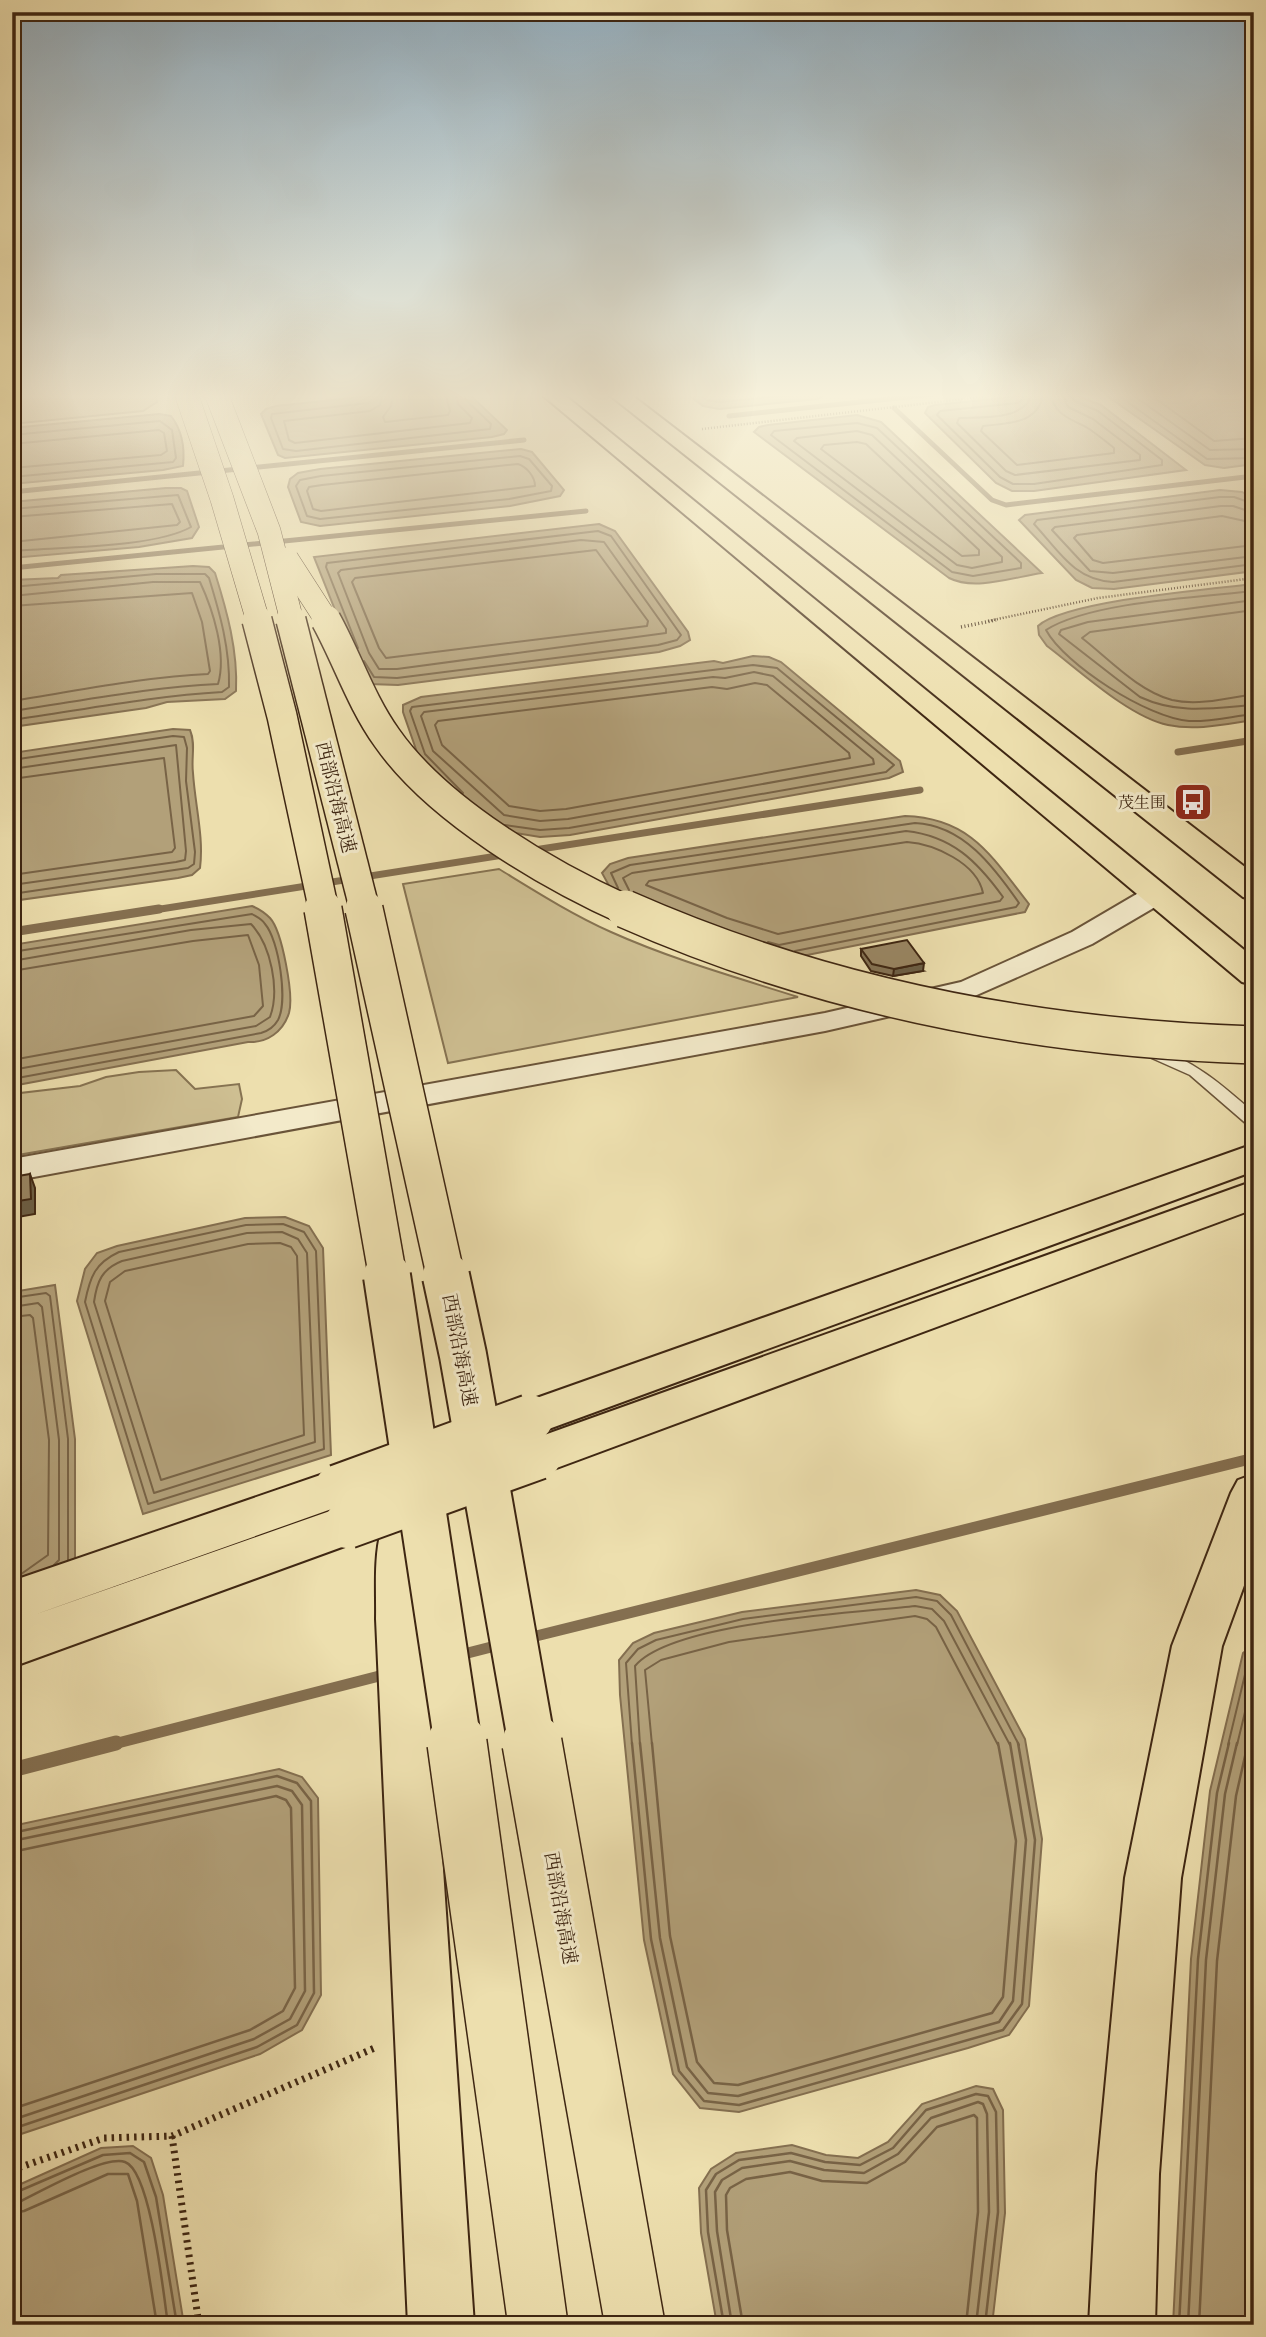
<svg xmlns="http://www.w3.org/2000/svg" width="1266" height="2337" font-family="'Libre Caslon Text','Noto Serif SC',serif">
  <rect width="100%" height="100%" fill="#eddfae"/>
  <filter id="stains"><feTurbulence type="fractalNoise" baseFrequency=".00286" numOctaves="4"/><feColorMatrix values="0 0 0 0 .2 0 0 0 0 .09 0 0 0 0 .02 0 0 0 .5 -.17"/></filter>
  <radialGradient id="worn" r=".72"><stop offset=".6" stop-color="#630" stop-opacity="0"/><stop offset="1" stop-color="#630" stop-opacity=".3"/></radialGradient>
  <g fill="#cfc093" stroke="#867352" stroke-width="2">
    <polygon points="12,393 156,393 157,402 143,411 12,424"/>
    <path d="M 499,869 C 535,891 571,914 611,932 C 671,959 735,977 798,997 L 448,1063 L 403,884 Z"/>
    <polygon points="176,1070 195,1089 239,1084 242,1099 238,1117 12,1156 12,1094 80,1086 106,1077 139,1072"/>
  </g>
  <g fill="#b2a079" stroke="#846f50" stroke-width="2">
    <polygon points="398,393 468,393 507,430 504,434 492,437 285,458 278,455 261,414 266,409 276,406"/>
    <polygon points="686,393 827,393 827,394 817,399 719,409 703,406"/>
    <polygon points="1048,393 1070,393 1101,405 1186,470 1034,491 1012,491 996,483 925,413 928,407 935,405"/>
    <polygon points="1103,393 1254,393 1254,464 1224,468 1205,465"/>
    <path d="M 159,414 L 171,416 C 182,430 185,447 183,466 L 163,470 L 12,484 L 12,428 Z"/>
    <path d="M 857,415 L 881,422 L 1042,573 C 1014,577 975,591 949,578 L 754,432 L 759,427 L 768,425 Z"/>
    <polygon points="521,449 532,452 564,490 560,496 510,506 320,526 301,522 288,487 290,479 298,473 320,469"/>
    <polygon points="166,488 181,488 187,491 199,527 192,538 139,547 12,558 12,502"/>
    <polygon points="1220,490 1242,492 1254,499 1254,571 1114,589 1092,588 1076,580 1019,520 1025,515"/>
    <polygon points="599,524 615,531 688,632 690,640 680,646 659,652 398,685 369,684 355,660 314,557"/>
    <path d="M 193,566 L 209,567 L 215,573 C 227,611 238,651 236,691 L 225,699 L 167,702 L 146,708 L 12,727 L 12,580 L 58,578 L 61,575 Z"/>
    <path d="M 1254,584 L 1254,720 C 1226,724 1196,731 1168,725 C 1129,717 1079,670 1047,646 L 1039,635 L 1038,626 C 1065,601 1210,589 1254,584 Z"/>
    <polygon points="753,656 769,657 781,662 900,761 903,772 889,778 570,835 540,837 498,830 419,758 403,712 403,705 421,697 714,661 723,663"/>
    <path d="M 173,729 L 190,730 C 196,744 191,758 193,773 C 195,805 204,837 200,868 L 192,875 L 178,878 L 12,901 L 12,753 Z"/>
    <path d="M 905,816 C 971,818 992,857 1029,904 L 1025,912 L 777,961 L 618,902 L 602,873 L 610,864 L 628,858 Z"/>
    <path d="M 252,906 C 257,908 265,913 270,918 C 282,931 294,995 289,1013 C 283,1032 267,1043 248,1042 L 12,1086 L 12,945 Z"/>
    <polygon points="285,1217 309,1226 323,1248 331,1455 143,1514 77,1301 85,1269 97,1253 117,1246 245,1218"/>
    <polygon points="55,1285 75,1439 75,1570 12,1612 12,1292"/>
    <polygon points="916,1590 940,1595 957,1611 1025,1739 1042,1839 1029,2006 1009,2035 968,2048 739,2112 700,2108 673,2074 644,1940 620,1695 619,1660 633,1643 654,1633 742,1612"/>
    <polygon points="1254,1644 1254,2321 1246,2325 1173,2325 1191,1959 1210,1791 1243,1653"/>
    <polygon points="279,1769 302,1777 318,1798 321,1995 302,2030 260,2054 12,2137 12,1826"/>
    <polygon points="976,2086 993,2089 1003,2110 1005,2213 992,2325 717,2325 701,2233 699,2188 711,2169 736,2153 792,2145 826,2155 858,2158 888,2142 922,2104"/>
    <polygon points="133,2146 151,2158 163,2195 184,2325 12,2325 12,2188 101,2148"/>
  </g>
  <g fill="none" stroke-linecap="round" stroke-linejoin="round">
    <g stroke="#786346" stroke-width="2">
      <polyline points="374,393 373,399 368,403 272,414 271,418 283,449 296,451 490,429 491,424 466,400 464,393"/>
      <polyline points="383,393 380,405 370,411 284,421 289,440 295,443 470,423 472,418 458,404 455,393"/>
      <polyline points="394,393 391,406 383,417 385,422 448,415 450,411 445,393"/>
      <polyline points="697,393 707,400 719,402 814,393"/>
      <polyline points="1024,393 1023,399 1018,403 940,411 937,415 1000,477 1013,484 1034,484 1162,465 1162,460 1098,411 1074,401 1071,393"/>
      <path d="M 1033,393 C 1024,421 983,417 959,418 L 957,423 L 1006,471 L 1015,475 L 1140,460 L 1140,455 L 1093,419 L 1068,407 L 1062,393"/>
      <path d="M 1044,393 C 1038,424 1010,423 983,426 L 981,431 L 1017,465 L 1114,453 L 1114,448 C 1105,441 1096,433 1086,427 C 1069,418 1054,415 1051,393"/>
      <polyline points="1115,393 1207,459 1254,458"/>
      <polyline points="1130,393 1210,450 1254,449"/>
      <polyline points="1148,393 1214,441 1254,438"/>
      <polygon points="857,423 877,428 1021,563 1021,568 973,576 952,572 771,435 774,431"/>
      <polygon points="857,431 872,435 1002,557 1002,562 972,568 957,565 794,441 797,438"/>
      <polyline points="12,435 160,421 172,430 176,458 173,462 12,477"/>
      <polygon points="857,442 866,444 979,550 979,555 962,556 821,449 824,445"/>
      <polyline points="12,444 159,430 164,433 167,451 161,455 12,468"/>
      <polygon points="520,456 529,459 552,486 551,491 509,499 320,519 307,516 296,486 300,480 321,476"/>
      <path d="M 518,464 C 527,467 535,477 535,486 L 321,511 L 313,509 L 307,491 L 309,487 L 322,485 Z"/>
      <path d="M 1254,504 L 1234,497 L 1220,497 L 1037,520 L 1034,524 C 1059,551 1074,580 1113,582 L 1254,564"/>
      <path d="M 12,509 L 178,495 L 191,527 C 154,548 58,547 12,551"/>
      <polyline points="1254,513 1233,506 1221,506 1055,527 1052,530 1090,571 1113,573 1254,556"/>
      <polyline points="12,517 172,504 180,522 177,525 12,542"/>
      <polyline points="1254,523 1222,516 1077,535 1074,538 1093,560 1103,563 1254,545"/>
      <polygon points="581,540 604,542 666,629 666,633 397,669 379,669 369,653 338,573 341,570"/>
      <polygon points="596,550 648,621 647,626 386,658 379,648 352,582 355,578"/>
      <path d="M 12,587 L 156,574 L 205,574 L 209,578 C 220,614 230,649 229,687 L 222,692 C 152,696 82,710 12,720"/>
      <path d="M 1254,591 C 1200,597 1090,602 1046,630 C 1065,665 1148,718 1189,721 C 1211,722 1233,716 1254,714"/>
      <path d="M 12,596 L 153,582 L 200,582 C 213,610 227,654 218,684 C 149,687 81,701 12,711"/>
      <path d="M 1254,600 L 1088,622 L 1061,630 L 1059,634 L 1140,697 C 1179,715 1213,708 1254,705"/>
      <path d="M 12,606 L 192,593 L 202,622 L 210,671 L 208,674 C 143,677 77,691 12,701"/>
      <path d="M 1254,610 L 1090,632 L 1082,638 C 1109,659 1138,691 1172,700 C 1198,706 1229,698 1254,694"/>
      <polyline points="358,648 326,567 327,563 598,531 611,536 681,635 677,640 658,645 397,678 374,677 364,661"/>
      <polygon points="754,672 773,676 873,759 874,764 568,819 540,821 504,815 433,751 421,716 424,712 713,677 725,678"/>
      <polygon points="755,683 767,685 849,753 850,758 566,809 540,811 509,806 442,745 435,725 438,721 712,687 727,689"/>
      <polyline points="12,760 173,736 184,737 187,748 186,781 195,852 194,864 188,868 12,894"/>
      <polyline points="12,769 176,745 186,851 185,860 176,862 12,885"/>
      <polyline points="12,779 164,758 175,848 172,852 12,875"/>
      <polyline points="463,793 425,754 410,711 412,707 753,665 777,668 894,765 886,772 569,828 540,830 505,825"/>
      <path d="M 907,842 C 934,844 977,863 983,893 L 778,934 L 727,918 L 646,885 L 649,881 Z"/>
      <path d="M 618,888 L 611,873 L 630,865 L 915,823 C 963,825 994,867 1019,903 L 1016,907 L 795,951"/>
      <path d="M 629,890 L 623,878 L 632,873 L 906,831 C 952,836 977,861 1003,897 L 1000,901 L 779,945 L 768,942"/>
      <path d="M 12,952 L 252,914 C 257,917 262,919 265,924 C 279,940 288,1001 278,1020 C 274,1027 268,1031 261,1033 L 12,1079"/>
      <path d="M 12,961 L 191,930 L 251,924 C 271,945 280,990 270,1017 L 256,1026 L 12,1070"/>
      <polyline points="12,971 193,941 248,935 259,965 263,1006 254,1016 12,1060"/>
      <path d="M 283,1224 L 304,1232 L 316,1251 L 324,1449 L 148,1504 L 85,1302 C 90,1277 95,1263 119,1252 L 246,1225 Z"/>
      <path d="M 282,1232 L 298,1239 L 307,1253 L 315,1442 L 154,1493 L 94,1302 C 97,1281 102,1269 122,1261 L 247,1233 Z"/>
      <polygon points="280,1243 291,1247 297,1256 304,1435 161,1480 105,1301 110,1282 125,1271 248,1244"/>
      <polyline points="12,1298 46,1293 50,1296 68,1439 68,1560"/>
      <polyline points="12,1307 38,1303 42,1307 59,1440 59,1560 54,1565"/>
      <polyline points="12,1317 30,1315 33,1318 49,1440 48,1555 17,1577"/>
      <polyline points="632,1745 626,1663 638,1649 656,1640 743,1619 916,1597 937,1601 951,1615 1019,1745"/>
      <path d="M 640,1745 L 635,1666 C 672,1622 854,1613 915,1606 L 932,1609 L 944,1621 L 1010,1745"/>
      <polyline points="652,1745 645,1670 661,1660 729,1642 915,1616 927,1619 936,1627 998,1745"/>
      <polyline points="1228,1745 1249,1658 1254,1653"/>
      <polyline points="1237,1745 1254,1675"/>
      <polyline points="1248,1745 1254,1720"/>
    </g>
    <g stroke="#786346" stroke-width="2.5">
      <polyline points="632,1743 651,1939 679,2071 704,2101 739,2105 1003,2030 1022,2004 1035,1840 1018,1743"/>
      <polyline points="640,1743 660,1938 687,2067 708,2093 738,2096 999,2022 1013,2001 1026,1840 1010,1743"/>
      <polyline points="652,1743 670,1936 697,2062 714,2083 738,2085 992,2013 1003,1997 1016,1841 998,1743"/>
      <polyline points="12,1833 277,1776 297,1783 311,1801 314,1993 297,2025 257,2047 12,2129"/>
      <polyline points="12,1841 277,1786 292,1791 302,1805 305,1991 290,2019 254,2039 12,2120"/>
      <polyline points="12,1852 276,1796 286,1800 291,1808 295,1988 283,2011 250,2030 12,2109"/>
      <polyline points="12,2194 103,2155 130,2153 144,2162 156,2197 177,2325"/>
      <path d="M 12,2202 L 21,2201 C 42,2191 105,2155 125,2162 C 151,2171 164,2298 168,2325"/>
      <polyline points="12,2213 24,2211 108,2174 128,2174 137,2201 157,2325"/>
      <polyline points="724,2325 708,2232 706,2190 716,2174 739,2160 791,2153 825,2162 860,2165 893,2148 926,2110 976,2094 988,2096 996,2112 998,2212 985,2325"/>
      <polyline points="732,2325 717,2231 715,2192 722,2180 742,2168 790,2161 824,2170 864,2173 898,2154 931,2118 978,2102 983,2104 987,2114 989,2212 976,2325"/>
      <polyline points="743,2325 727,2230 726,2195 730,2188 746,2179 790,2172 822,2181 867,2183 905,2162 937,2127 974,2115 977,2118 978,2212 966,2325"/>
      <polyline points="1179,2325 1198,1959 1217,1793 1229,1743"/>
      <polyline points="1188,2325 1206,1960 1225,1794 1237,1743"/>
      <polyline points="1199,2325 1217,1961 1236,1796 1248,1743"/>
    </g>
    <g stroke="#846f50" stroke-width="5">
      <polyline points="894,408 992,500 1006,505 1254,476"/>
      <polyline points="729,416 945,393"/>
      <polyline points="12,492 524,440"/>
      <polyline points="12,568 586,511"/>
    </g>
    <g stroke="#846f50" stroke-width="7">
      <polyline points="1178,752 1254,740"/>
      <polyline points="528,851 920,790"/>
      <polyline points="148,911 510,854"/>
    </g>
    <polyline stroke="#846f50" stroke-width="9" points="12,932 159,909"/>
    <g stroke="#846f50" stroke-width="11">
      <polyline points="524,1639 1254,1458"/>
      <polyline points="456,1656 503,1644"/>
      <polyline points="110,1745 391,1673"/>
    </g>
    <polyline stroke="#846f50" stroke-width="15" points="12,1770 116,1743"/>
    <defs>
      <path id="lane" d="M 1150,1047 C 1193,1059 1221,1084 1254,1113 L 1254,1127 L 1249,1126 L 1190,1075 L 1145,1055 L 1143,1052 L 1145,1049 Z"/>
      <polygon id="street" points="1157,886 1167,888 1171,894 1167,900 1092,944 970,998 825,1031 12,1181 12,1159 825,1013 961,982 1072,932 1147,888"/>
      <g id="highway">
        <polygon points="540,393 562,393 1254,958 1254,985 1242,982"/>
        <polygon points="607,393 629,393 1254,874 1254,900 1243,897"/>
        <polygon points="1254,1144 1254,1171 546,1430 530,1435 514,1430 508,1418 514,1406"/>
        <polygon points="1254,1181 1254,1209 554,1469 538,1474 522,1469 515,1456 522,1443"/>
        <polygon points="338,1469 354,1475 361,1488 354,1501 31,1616 347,1505 364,1511 370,1525 364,1539 12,1667 12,1581"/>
        <polygon points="1254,1474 1254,1558 1222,1646 1181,1878 1159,2174 1155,2325 1089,2325 1097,2174 1125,1878 1172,1646 1231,1493 1238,1480"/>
        <path d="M 423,1484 L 439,1489 L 446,1503 L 428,1530 L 425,1556 L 426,1619 L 474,2325 L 408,2325 L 376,1619 C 377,1571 367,1503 423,1484 Z"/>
      </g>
    </defs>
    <use href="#lane" stroke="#6a5439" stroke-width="3"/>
    <use href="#street" stroke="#6a5439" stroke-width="4"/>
    <use href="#highway" stroke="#3e2612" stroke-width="4"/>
    <g stroke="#3e2612" stroke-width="2.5" stroke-dasharray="1 2" stroke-linecap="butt">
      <polyline points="702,429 1017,393"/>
      <polyline points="988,621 1098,598 1254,578"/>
    </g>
    <polyline stroke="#3e2612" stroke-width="3.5" stroke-dasharray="1 2.5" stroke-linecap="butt" points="961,627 996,620"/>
    <g stroke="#3e2612" stroke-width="7" stroke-dasharray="2.5 5" stroke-linecap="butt">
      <polyline points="172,2136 199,2325"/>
      <polyline points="12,2170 104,2138 172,2136 377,2047"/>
    </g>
    <use href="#lane" fill="#f3eaca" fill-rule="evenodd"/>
    <use href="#street" fill="#f3eaca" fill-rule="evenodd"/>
    <use href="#highway" fill="#eddfae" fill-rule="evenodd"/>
    <defs>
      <g id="highway-bridge-far4">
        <polyline points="186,393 222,499 258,621"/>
        <polyline points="216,393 269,531 292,621"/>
        <polyline points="287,559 327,621"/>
      </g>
      <g id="highway-bridge-far3">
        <polyline points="257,620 282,716 324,911"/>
        <polyline points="291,620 365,911"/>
        <path d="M 326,620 C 347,658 361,702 387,738 C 438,811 548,875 628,911"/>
      </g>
      <g id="highway-bridge-far2">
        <polyline points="323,909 388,1278"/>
        <polyline points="364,909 446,1278"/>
        <path d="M 625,909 C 824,997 1037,1038 1254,1045"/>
      </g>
      <g id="highway-bridge-far1">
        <polyline points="387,1276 458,1745"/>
        <polyline points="446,1276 463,1355 532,1745"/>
        <polyline points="338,1488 530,1418"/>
        <polyline points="347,1525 538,1456"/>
      </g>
      <g id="highway-bridge">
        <polyline points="457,1743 538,2325"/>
        <polyline points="532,1743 635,2325"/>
      </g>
    </defs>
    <use href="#highway-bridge-far4" stroke="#3e2612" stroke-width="24" stroke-linecap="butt"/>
    <use href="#highway-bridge-far3" stroke="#3e2612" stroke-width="32" stroke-linecap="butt"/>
    <use href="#highway-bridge-far2" stroke="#3e2612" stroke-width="40" stroke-linecap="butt"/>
    <use href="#highway-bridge-far1" stroke="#3e2612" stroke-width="50" stroke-linecap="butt"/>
    <use href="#highway-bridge" stroke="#3e2612" stroke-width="62" stroke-linecap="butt"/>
    <use href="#highway-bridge-far4" stroke="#eddfae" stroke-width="23"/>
    <use href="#highway-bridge-far3" stroke="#eddfae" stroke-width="29"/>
    <use href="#highway-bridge-far2" stroke="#eddfae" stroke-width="37"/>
    <use href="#highway-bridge-far1" stroke="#eddfae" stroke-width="46"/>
    <use href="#highway-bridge" stroke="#eddfae" stroke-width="59"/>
  </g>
  <polygon fill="#847355" stroke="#3e2612" stroke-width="2" points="861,949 923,971 893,976 871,971 861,956"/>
  <g fill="#6b5e45" stroke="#3e2612" stroke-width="2">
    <polygon points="924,963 923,971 893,976 894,969"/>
    <polygon points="30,1174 35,1188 35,1214 12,1218 12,1202"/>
  </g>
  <g fill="#998663" stroke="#3e2612" stroke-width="2">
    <polygon points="907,940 924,963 894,969 872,964 861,949"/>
    <polygon points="30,1174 31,1199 12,1202 12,1177"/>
  </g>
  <linearGradient id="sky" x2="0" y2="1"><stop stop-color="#92acbc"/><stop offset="0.55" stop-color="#f7f1db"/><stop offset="1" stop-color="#f7f1db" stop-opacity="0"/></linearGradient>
  <rect width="1266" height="720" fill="url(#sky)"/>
  <defs>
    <symbol id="bus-square" viewBox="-11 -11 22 22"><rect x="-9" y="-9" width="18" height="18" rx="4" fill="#8f2418" stroke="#f3eaca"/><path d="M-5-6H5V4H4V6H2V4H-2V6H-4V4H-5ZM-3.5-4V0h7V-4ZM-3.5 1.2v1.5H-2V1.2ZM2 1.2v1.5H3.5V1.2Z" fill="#fff"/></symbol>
  </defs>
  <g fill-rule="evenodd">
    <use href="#bus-square" x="1171" y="780" width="44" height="44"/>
  </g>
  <g text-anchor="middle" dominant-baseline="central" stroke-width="6" stroke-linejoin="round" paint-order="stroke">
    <g font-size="16" fill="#3e2612" stroke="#f3eaca" text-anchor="end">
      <text x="1166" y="802">茂生围</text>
    </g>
    <g font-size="19" fill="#3e2612" stroke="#f3eaca">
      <text transform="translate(336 797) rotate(76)">西部沿海高速</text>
      <text transform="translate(460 1350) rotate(79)">西部沿海高速</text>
      <text transform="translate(561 1908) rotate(80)">西部沿海高速</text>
    </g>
  </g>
  <rect width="1266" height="2337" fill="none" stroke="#eddfae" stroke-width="42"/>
  <rect x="14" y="14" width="1238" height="2309" fill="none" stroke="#3e2612" stroke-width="3.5"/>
  <rect x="21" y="21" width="1224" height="2295" fill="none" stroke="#3e2612" stroke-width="2"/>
  <rect width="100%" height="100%" filter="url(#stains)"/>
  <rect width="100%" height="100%" fill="url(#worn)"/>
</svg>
